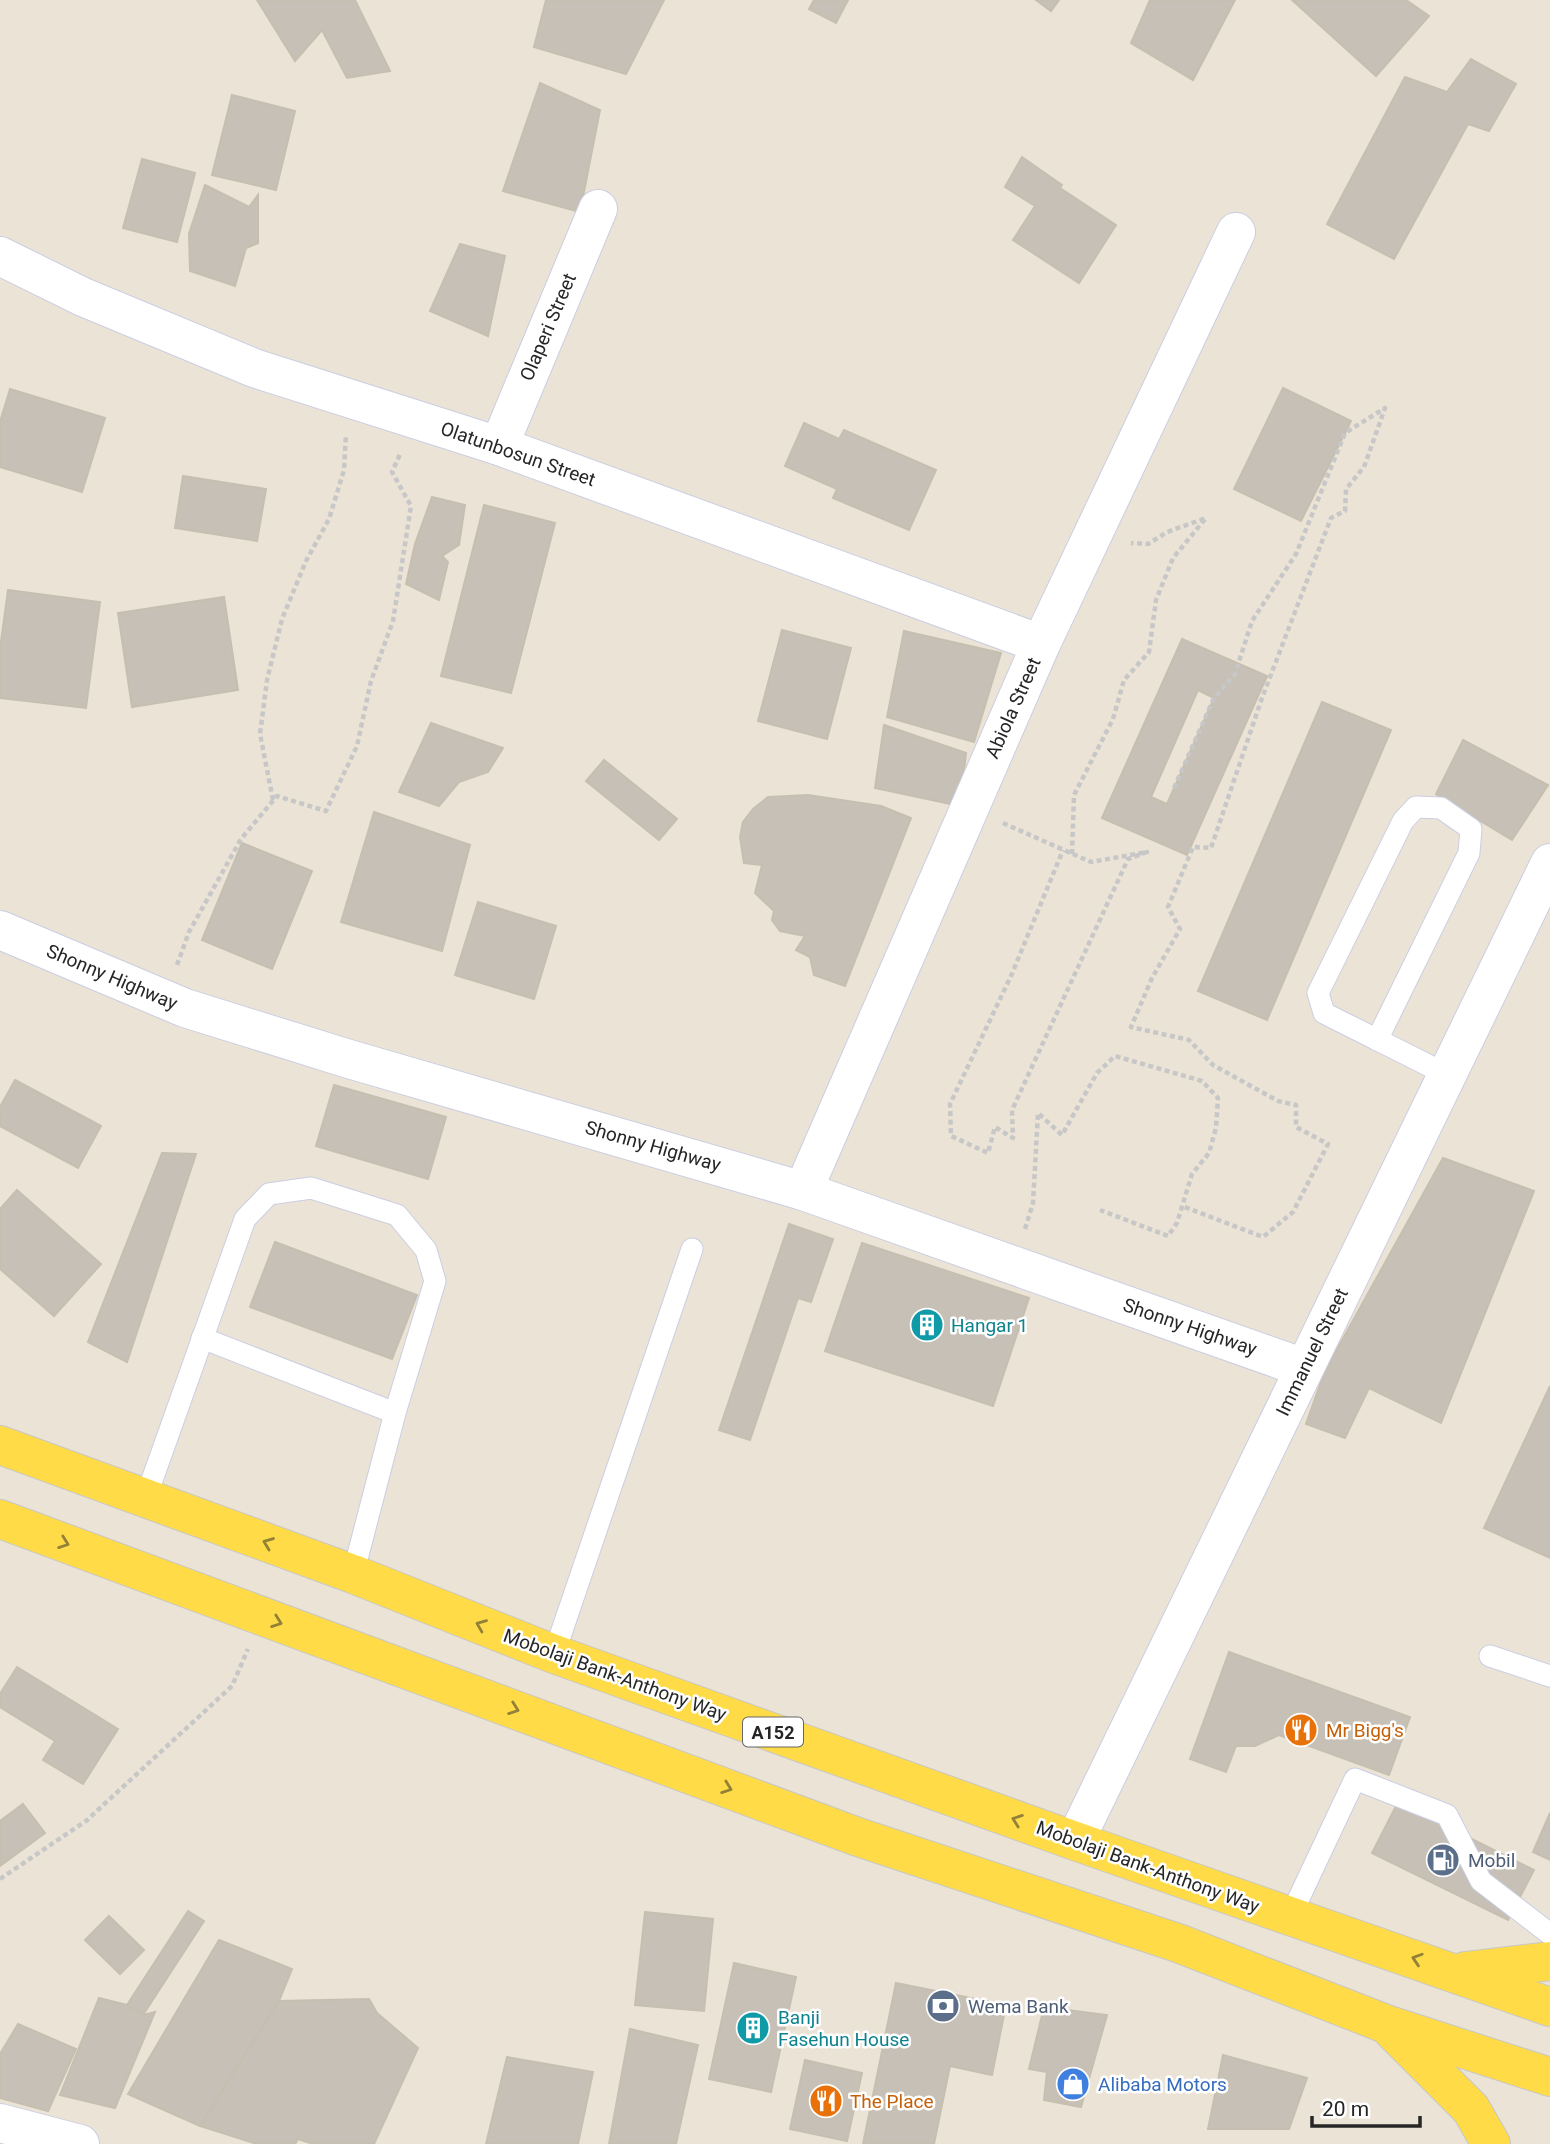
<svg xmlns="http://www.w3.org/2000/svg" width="1550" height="2144" font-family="Roboto,sans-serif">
  <rect width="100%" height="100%" fill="#ebe3d6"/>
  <g fill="#c6c0b6" stroke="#c6bfb0" stroke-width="2" fill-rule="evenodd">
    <polygon points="257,0 355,0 390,71 347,78 322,30 295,61"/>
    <polygon points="546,0 664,0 626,74 534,47"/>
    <polygon points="814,0 848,0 836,23 809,9"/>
    <polygon points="1036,0 1059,0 1051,11"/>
    <polygon points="1150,0 1235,0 1193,80 1131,43"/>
    <polygon points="1292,0 1406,0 1429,16 1376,76"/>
    <polygon points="1471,59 1516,84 1489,131 1468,124 1394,259 1327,224 1405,77 1447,92"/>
    <polygon points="540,83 600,110 580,212 503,191"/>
    <polygon points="232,95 295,111 276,190 212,175"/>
    <polygon points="1022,157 1062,185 1060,188 1116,225 1079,283 1013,240 1035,206 1005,187"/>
    <polygon points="142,159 195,173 177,242 123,228"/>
    <polygon points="205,185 249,207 258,195 258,243 246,248 235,286 190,271 189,234"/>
    <polygon points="460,244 505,256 488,336 430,311"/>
    <polygon points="1283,388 1351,421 1301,521 1234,489"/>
    <polygon points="10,389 105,418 82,492 0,467 0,422"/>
    <polygon points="804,423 839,439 844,430 936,470 909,530 833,498 837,489 785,466"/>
    <polygon points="183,476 266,489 257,541 175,528"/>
    <polygon points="432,497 465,505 459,545 442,556 448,562 439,600 406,584 415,544"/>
    <polygon points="484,505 555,523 511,693 441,676"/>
    <polygon points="8,590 100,602 86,708 0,698 0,649"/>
    <polygon points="224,597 238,690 132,707 118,613"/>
    <polygon points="782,630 851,648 827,739 758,721"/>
    <polygon points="904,631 1001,653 974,742 887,717"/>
    <path d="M 1182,639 L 1267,676 L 1187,855 L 1102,818 ZM 1198,690 L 1214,698 L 1167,804 L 1151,797 Z"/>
    <polygon points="1322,702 1391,730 1267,1020 1198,991"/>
    <polygon points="431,723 503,748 488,772 459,782 439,806 399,792"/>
    <polygon points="884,725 966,753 960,806 875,788"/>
    <polygon points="1463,740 1548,785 1512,840 1436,794"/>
    <polygon points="604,760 677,819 659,840 586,781"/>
    <polygon points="808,795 881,806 911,818 845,986 814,975 810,957 796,950 805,936 780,931 772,920 774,911 755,893 762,865 744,863 740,837 743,822 753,809 768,797"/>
    <polygon points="374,812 470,845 442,951 341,922"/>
    <polygon points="242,843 312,871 272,969 202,940"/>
    <polygon points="478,902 556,926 534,999 455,975"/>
    <polygon points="15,1080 101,1126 78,1168 0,1126 0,1107"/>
    <polygon points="334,1085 446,1117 428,1179 316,1146"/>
    <polygon points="162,1153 196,1154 127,1362 88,1342"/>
    <polygon points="1443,1158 1534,1191 1441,1423 1369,1388 1345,1438 1306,1424 1325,1371"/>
    <polygon points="17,1190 101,1264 54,1316 0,1269 0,1209"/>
    <polygon points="789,1224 833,1239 811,1302 798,1298 750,1440 719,1430"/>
    <polygon points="275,1242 417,1295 392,1359 250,1307"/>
    <polygon points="862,1243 1029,1298 993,1406 825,1351"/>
    <polygon points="1550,1386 1550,1558 1484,1528"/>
    <polygon points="1229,1652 1410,1717 1389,1775 1279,1735 1255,1746 1236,1746 1226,1772 1190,1759"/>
    <polygon points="17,1667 118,1729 83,1784 43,1760 55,1741 0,1707 0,1694"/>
    <polygon points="1398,1802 1534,1870 1508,1920 1372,1853"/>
    <polygon points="23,1804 45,1833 0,1866 0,1821"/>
    <polygon points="1550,1813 1550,1860 1533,1852"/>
    <polygon points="188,1911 204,1921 143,2015 127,2005"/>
    <polygon points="645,1912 713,1919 704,2011 635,2005"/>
    <polygon points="109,1916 144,1950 120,1974 85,1940"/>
    <polygon points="219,1940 292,1969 279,2001 200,2126 128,2094"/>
    <polygon points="734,1963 796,1977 771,2092 709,2079"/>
    <polygon points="896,1983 1006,2005 992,2075 950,2066 934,2144 863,2144"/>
    <polygon points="99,1998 127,2005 143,2015 155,2012 115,2108 60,2095"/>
    <polygon points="369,1999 377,2013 418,2048 374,2144 313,2144 298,2139 295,2144 257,2144 200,2126 279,2001"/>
    <polygon points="1044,2007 1107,2015 1081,2107 1044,2100 1047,2072 1029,2069"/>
    <polygon points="18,2024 76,2049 48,2111 0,2098 0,2054"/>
    <polygon points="630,2029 698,2045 676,2144 609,2144"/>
    <polygon points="1223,2055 1307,2078 1289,2129 1208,2129"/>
    <polygon points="507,2057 593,2072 578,2144 486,2144"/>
    <polygon points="805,2060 862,2073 847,2141 790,2129"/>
  </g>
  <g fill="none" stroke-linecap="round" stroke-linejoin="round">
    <defs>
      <g id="lane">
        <path d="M 1377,1040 L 1469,853 L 1471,829 L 1441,808 L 1416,807 L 1403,821 L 1318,993 L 1324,1013 C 1365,1034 1405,1053 1445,1074"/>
        <polyline points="202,1338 395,1413"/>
        <polyline points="146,1497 245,1219 269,1194 311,1188 397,1215 426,1250 435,1281 395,1413 353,1574"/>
        <polyline points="554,1654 692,1249"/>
        <polyline points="1490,1656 1550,1676"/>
        <polyline points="1290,1917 1355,1779 1447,1815 1481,1881 1550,1934"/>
      </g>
      <g id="street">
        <polyline points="0,256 83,297 254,368 499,446 1041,644"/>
        <polyline points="499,446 598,209"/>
        <polyline points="0,930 185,1008 349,1059 803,1191 1304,1368"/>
        <polyline points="803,1191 1041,644 1236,232"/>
        <polyline points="1075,1841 1550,863"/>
        <polyline points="0,2123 80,2144"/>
      </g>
      <g id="primary">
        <polyline points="0,1445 353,1574 554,1654 1075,1841 1550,2007"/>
        <polyline points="0,1519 858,1837 1178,1943 1386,2024 1550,2077"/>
        <polyline points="1465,1971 1550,1961"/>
        <polyline points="1392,2030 1471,2109 1491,2144"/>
      </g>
    </defs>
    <use href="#lane" stroke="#cbcee2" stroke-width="23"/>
    <use href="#street" stroke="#cbcee2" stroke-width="40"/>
    <use href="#primary" stroke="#c7c7c7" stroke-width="40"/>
    <g stroke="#c7c7c7" stroke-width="4.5" stroke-dasharray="5 3.5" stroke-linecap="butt">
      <polyline points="1174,788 1214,698 1235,674 1252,621 1296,554 1345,433 1385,408 1364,467 1346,489 1345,511 1331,518 1262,698 1211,848 1193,847 1168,907 1180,929 1152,978 1131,1027 1189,1040 1213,1065 1278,1101 1296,1105 1296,1127 1328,1144 1293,1212 1263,1237 1182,1206"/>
      <polyline points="273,800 260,734 267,680 282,619 306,561 329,519 344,470 346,434"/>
      <polyline points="1003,823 1091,862 1147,852 1128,859 1012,1110 1013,1138 995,1127 988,1153 951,1136 950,1104 1011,976 1063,850"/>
      <polyline points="1072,854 1074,795 1113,719 1124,680 1149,652 1156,600 1173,558 1206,518 1167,532 1148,544 1131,543"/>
      <polyline points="177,965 189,932 241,839 277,796 326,811 357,746 371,681 393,621 411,506 392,472 401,452"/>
      <polyline points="1025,1229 1033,1203 1038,1113 1062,1135 1097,1073 1115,1056 1202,1081 1218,1098 1216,1128 1209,1153 1192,1174 1177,1223 1168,1236 1100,1210"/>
      <polyline points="0,1879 86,1821 232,1686 248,1649"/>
    </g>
    <use href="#lane" stroke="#fff" stroke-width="21"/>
    <use href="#street" stroke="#fff" stroke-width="38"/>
    <use href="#primary" stroke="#ffdc47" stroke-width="38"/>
  </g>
  <defs><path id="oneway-chevron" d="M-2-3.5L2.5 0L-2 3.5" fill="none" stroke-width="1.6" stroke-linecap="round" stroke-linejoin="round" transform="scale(1.75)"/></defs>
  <g stroke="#928136">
    <use href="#oneway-chevron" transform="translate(64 1543) rotate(20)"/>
    <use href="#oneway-chevron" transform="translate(268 1543) rotate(-159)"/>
    <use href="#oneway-chevron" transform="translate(277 1622) rotate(20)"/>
    <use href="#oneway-chevron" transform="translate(481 1625) rotate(-158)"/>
    <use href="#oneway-chevron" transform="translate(514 1709) rotate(20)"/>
    <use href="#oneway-chevron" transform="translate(727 1788) rotate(20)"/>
    <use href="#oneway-chevron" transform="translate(1017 1820) rotate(-160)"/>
    <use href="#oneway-chevron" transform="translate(1417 1959) rotate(-162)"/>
  </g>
  <defs>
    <symbol id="building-disc" viewBox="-11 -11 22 22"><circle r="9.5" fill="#0f9aa8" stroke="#fff"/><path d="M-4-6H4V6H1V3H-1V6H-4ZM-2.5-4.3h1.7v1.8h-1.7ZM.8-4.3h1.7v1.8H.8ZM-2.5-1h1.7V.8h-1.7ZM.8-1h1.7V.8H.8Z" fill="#fff"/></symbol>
    <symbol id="restaurant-disc" viewBox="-11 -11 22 22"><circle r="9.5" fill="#e8710a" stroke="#fff"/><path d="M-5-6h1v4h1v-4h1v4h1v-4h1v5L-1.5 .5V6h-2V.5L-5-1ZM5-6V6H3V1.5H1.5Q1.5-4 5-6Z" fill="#fff"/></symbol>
    <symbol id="fuel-disc" viewBox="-11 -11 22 22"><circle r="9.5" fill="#5c6f8a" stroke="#fff"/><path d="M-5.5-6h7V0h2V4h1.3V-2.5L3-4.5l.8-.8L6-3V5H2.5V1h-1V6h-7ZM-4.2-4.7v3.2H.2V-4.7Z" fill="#fff"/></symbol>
    <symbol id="bank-disc" viewBox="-11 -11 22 22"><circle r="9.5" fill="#5c6f8a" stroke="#fff"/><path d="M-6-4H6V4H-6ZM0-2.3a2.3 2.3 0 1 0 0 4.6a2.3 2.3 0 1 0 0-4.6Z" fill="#fff"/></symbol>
    <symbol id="shop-disc" viewBox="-11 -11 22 22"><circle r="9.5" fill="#3f7fe0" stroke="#fff"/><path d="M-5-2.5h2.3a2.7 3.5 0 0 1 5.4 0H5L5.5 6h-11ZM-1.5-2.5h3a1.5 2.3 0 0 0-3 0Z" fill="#fff"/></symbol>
  </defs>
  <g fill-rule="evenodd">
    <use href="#building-disc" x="908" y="1306" width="38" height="38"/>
    <use href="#restaurant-disc" x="1282" y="1711" width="38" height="38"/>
    <use href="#fuel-disc" x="1424" y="1841" width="38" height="38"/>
    <use href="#bank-disc" x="924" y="1987" width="38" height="38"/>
    <use href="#building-disc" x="734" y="2009" width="38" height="38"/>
    <use href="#shop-disc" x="1054" y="2065" width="38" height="38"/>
    <use href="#restaurant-disc" x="807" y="2082" width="38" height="38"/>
  </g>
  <g text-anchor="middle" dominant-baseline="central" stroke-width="5" stroke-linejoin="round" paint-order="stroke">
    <rect fill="#fff" stroke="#676767" stroke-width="2" x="743" y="1717.5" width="60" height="29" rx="5"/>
    <g font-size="18" font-weight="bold" fill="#262626">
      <text x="773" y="1732">A152</text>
    </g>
    <g font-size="19" fill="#262626" stroke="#fff">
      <text transform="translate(548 327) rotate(-67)">Olaperi Street</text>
      <text transform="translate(518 454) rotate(19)">Olatunbosun Street</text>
      <text transform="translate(1013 708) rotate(-66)">Abiola Street</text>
      <text transform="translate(112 977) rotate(23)">Shonny Highway</text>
      <text transform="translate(653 1146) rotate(16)">Shonny Highway</text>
      <text transform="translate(1190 1327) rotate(19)">Shonny Highway</text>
      <text transform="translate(1312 1352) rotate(-64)">Immanuel Street</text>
      <text transform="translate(615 1675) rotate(20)">Mobolaji Bank-Anthony Way</text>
      <text transform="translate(1148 1867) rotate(20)">Mobolaji Bank-Anthony Way</text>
    </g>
    <g font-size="19" fill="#0d838f" stroke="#fff" text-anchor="start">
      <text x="951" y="1325">Hangar 1</text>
      <text x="778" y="2017">Banji<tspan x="778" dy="22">Fasehun House</tspan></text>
    </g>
    <g font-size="19" fill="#c56008" stroke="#fff" text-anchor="start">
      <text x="1326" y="1730">Mr Bigg's</text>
      <text x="850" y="2101">The Place</text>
    </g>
    <g font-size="19" fill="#4e5e75" stroke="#fff" text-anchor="start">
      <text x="1468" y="1860">Mobil</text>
      <text x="968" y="2006">Wema Bank</text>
    </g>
    <g font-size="19" fill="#366cbe" stroke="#fff" text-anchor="start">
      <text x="1098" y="2084">Alibaba Motors</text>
    </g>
  </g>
  <path d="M1312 2116v10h108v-10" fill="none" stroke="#262626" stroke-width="3.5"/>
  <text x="1322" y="2116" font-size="21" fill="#262626" stroke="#ffffff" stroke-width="5" paint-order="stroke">20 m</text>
</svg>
